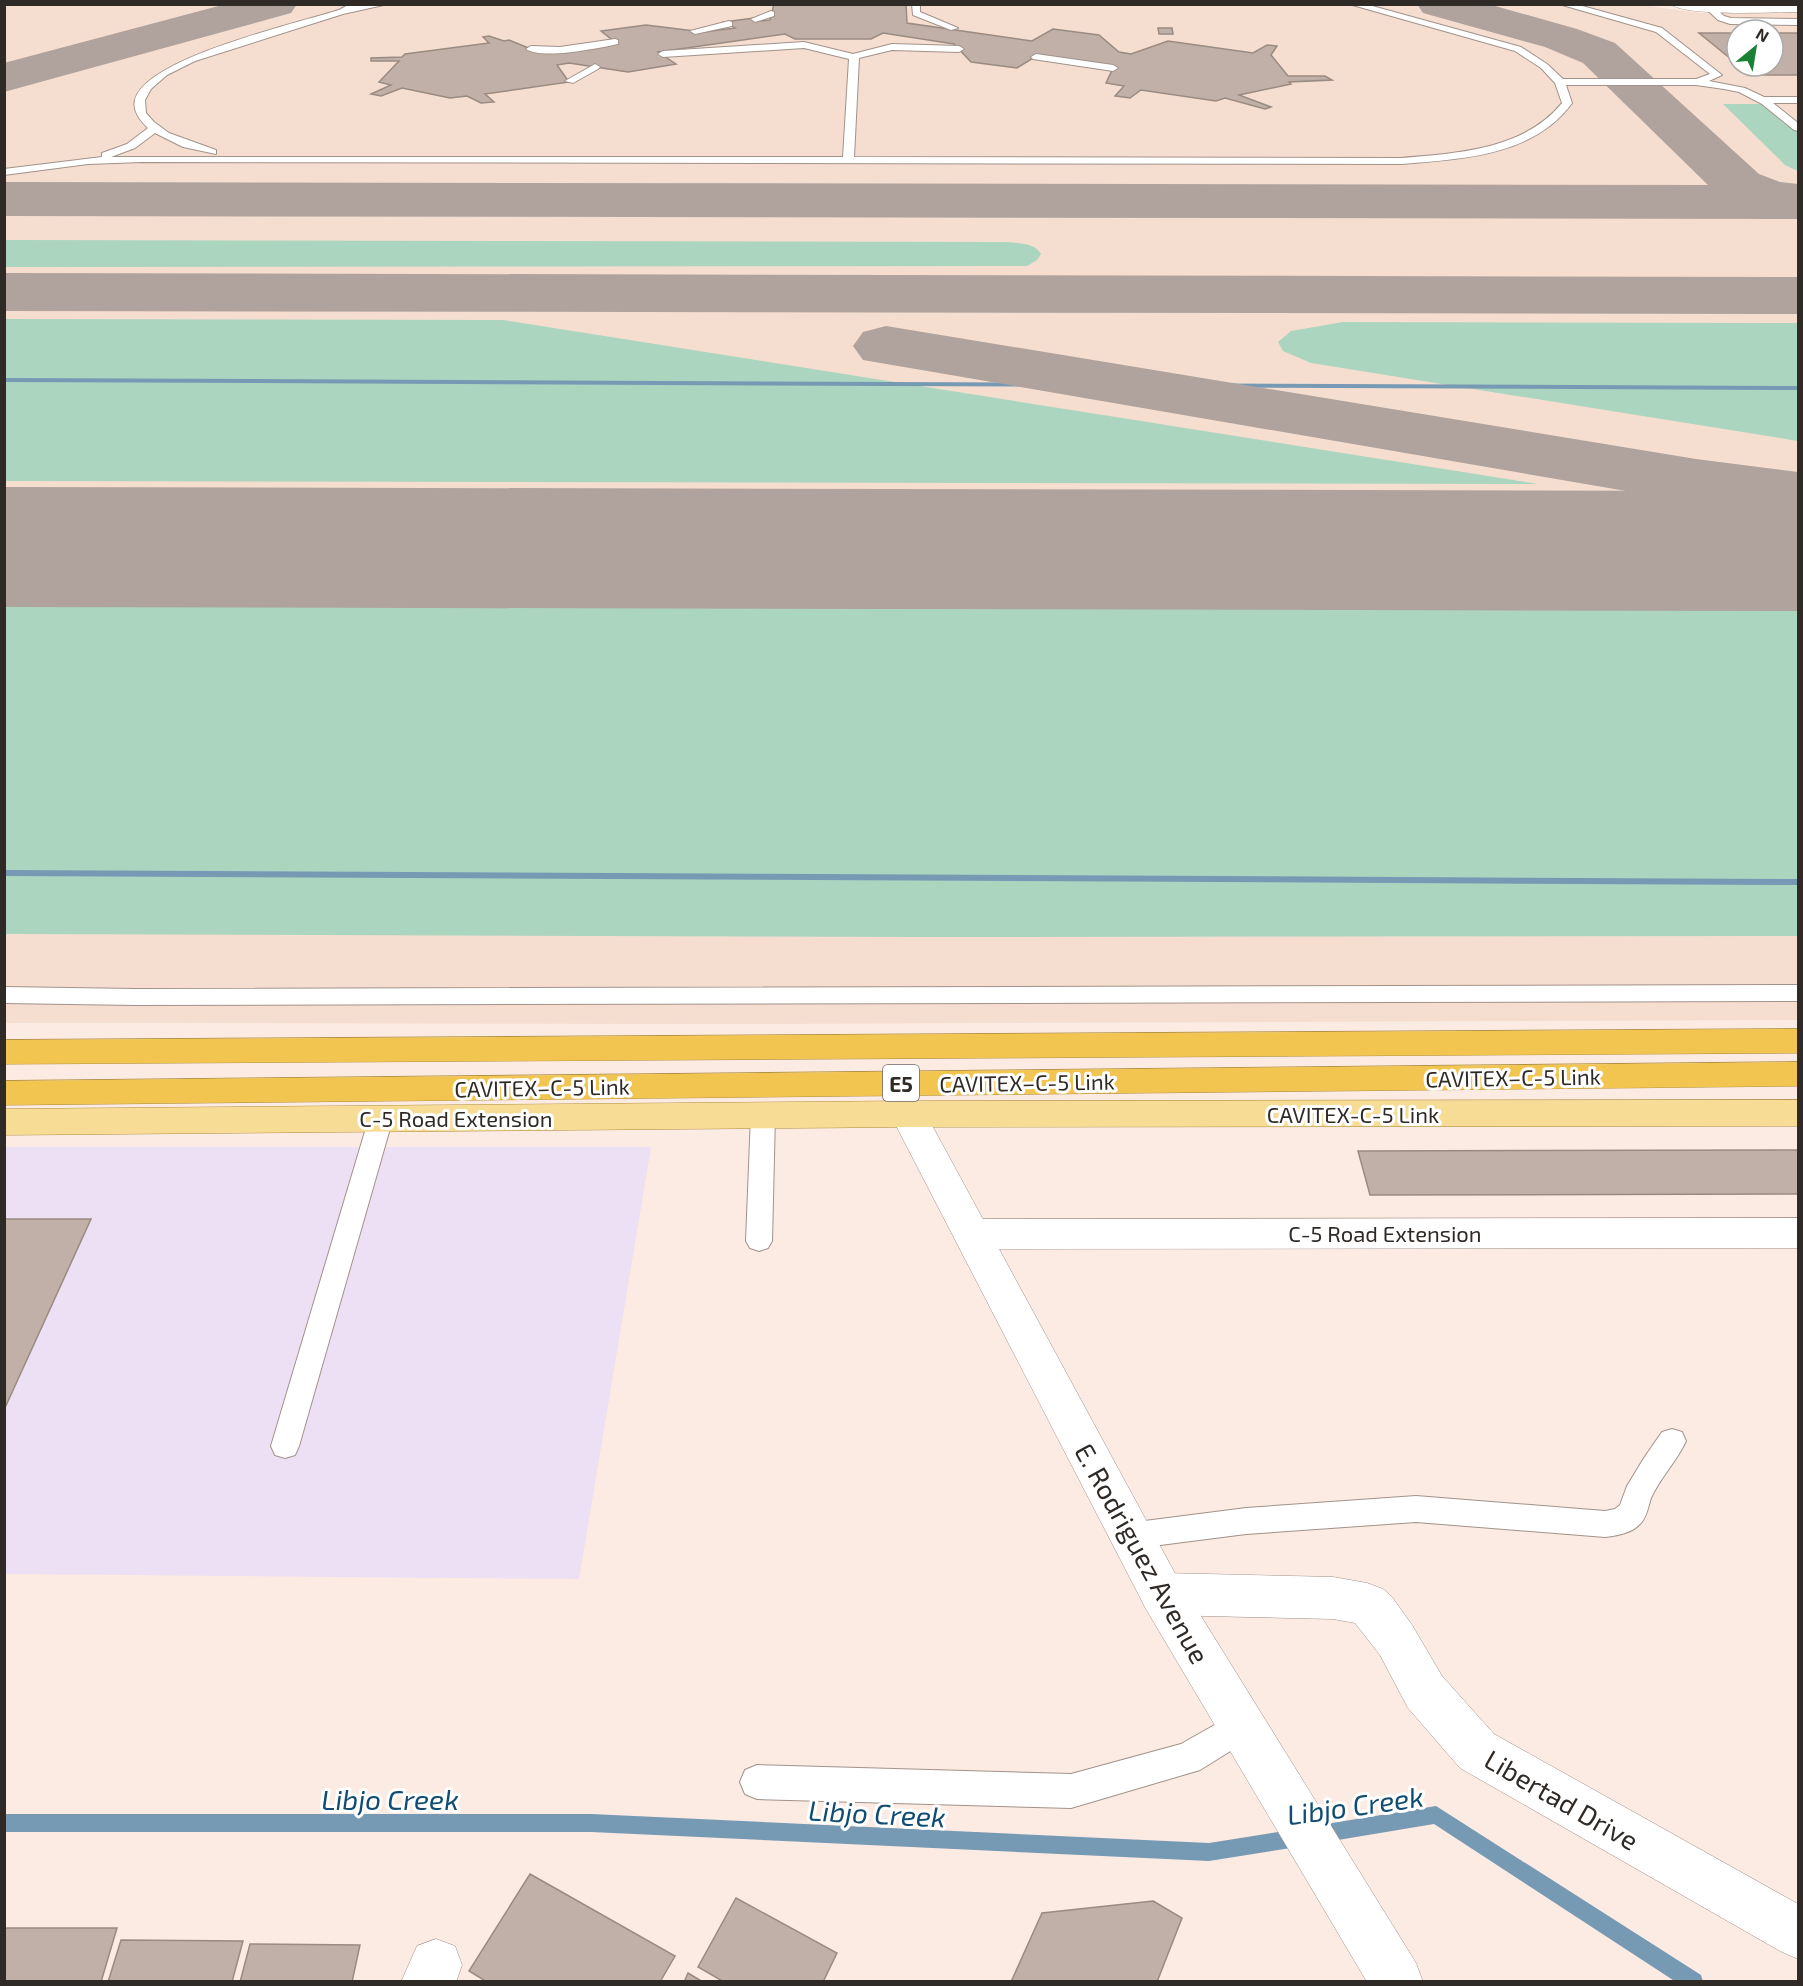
<svg xmlns="http://www.w3.org/2000/svg" width="1803" height="1986" font-family="'Exo 2',sans-serif">
  <rect width="100%" height="100%" fill="#fcebe2"/>
  <path fill="#f5ded0" fill-rule="evenodd" d="M 1635,4 L 1700,13 L 1798,11 L 1798,1020 L 739,1024 L 5,1023 L 5,5 ZM 1737,30 L 1773,30 L 1773,66 L 1737,66 Z"/>
  <polygon fill="#ede0f4" points="5,1147 651,1147 579,1579 5,1574"/>
  <g fill="#abd5bf">
    <polygon points="1723,104 1767,104 1798,130 1798,171 1785,165"/>
    <path d="M 5,240 L 1007,242 C 1019,243 1035,243 1041,254 L 1037,260 L 1027,266 L 5,267 Z"/>
    <polygon points="5,319 503,320 1538,484 5,481"/>
    <polygon points="1343,322 1798,323 1798,441 1311,363 1283,351 1278,342 1291,331"/>
    <polygon points="5,603 1798,609 1798,936 917,937 5,934"/>
  </g>
  <g fill="none" stroke-linecap="round" stroke-linejoin="round">
    <g fill="#7699b4" fill-rule="evenodd">
      <polygon points="4,378 1798,386 1798,390 4,382"/>
      <polygon points="4,870 1798,879 1798,885 4,876"/>
      <polygon points="1436,1806 1701,1975 1703,1982 1676,1982 1434,1824 1320,1843 1314,1840 1311,1834 1314,1828 1320,1825"/>
      <polygon points="4,1814 591,1814 1209,1843 1297,1829 1303,1832 1306,1838 1303,1844 1297,1847 1209,1861 591,1832 4,1832"/>
    </g>
    <g fill="#b0a29c" fill-rule="evenodd">
      <polygon points="226,4 297,4 291,13 4,92 4,63"/>
      <polygon points="1417,4 1488,4 1577,29 1615,43 1759,174 1780,182 1798,184 1798,219 4,216 4,182 1708,185 1583,63 1545,47 1423,13"/>
      <polygon points="4,273 1798,277 1798,314 4,311"/>
      <polygon points="886,326 1696,459 1798,472 1798,518 1696,503 863,360 853,346 863,332"/>
    </g>
    <polygon fill="#b0a29c" fill-rule="evenodd" points="4,487 1798,491 1798,611 4,607"/>
  </g>
  <g fill="#c0b0a7" stroke="#9a8b82" stroke-width="1.5">
    <polygon points="774,4 906,4 907,23 1032,41 1053,29 1099,35 1119,52 1131,54 1168,41 1253,53 1267,45 1277,46 1271,55 1288,76 1325,76 1332,80 1289,82 1291,84 1239,95 1271,107 1265,109 1225,98 1216,101 1141,90 1130,98 1115,96 1124,86 1106,83 1114,66 1038,55 1017,68 971,62 954,44 883,33 871,39 795,39 785,34 658,52 676,64 628,72 569,63 557,65 569,82 485,94 494,102 481,103 467,96 450,98 402,88 381,96 371,94 391,85 379,82 399,61 371,61 371,58 402,57 405,54 489,43 483,37 489,36 504,41 509,40 531,49 616,43 601,31 646,25 703,32 735,28 724,22 754,18 759,21 770,20"/>
    <polygon points="1158,28 1172,28 1173,34 1159,34"/>
    <polygon points="1699,33 1737,33 1737,64"/>
    <polygon points="1773,33 1798,33 1798,75 1750,75 1739,66 1773,66"/>
    <polygon points="1798,1150 1798,1194 1370,1195 1358,1151"/>
    <polygon points="4,1219 91,1219 4,1410"/>
    <polygon points="530,1874 675,1956 660,1982 487,1982 469,1971"/>
    <polygon points="736,1898 837,1953 823,1982 724,1982 698,1967"/>
    <polygon points="1153,1901 1182,1918 1157,1982 1011,1982 1042,1913"/>
    <polygon points="4,1928 117,1928 101,1982 4,1982"/>
    <polygon points="121,1940 243,1941 232,1982 108,1982"/>
    <polygon points="250,1944 360,1945 352,1982 240,1982"/>
    <polygon points="688,1973 703,1982 684,1982"/>
  </g>
  <g fill="none" stroke-linecap="round" stroke-linejoin="round">
    <defs>
      <g id="service">
        <path d="M 350,4 L 361,4 L 359,6 L 388,4 L 343,14 L 195,61 L 167,75 L 151,89 L 145,100 L 146,113 L 154,122 L 169,133 L 216,150 L 216,154 L 183,147 L 155,133 L 135,148 L 111,157 L 843,157 L 849,59 L 804,48 L 663,57 L 658,54 L 663,51 L 804,42 L 853,54 L 892,44 L 959,46 L 964,49 L 959,52 L 892,50 L 859,58 L 854,157 L 1401,158 C 1457,153 1524,150 1562,103 L 1555,83 L 1541,68 L 1515,51 L 1349,4 L 1365,4 L 1521,47 L 1547,64 L 1563,79 L 1696,79 L 1710,74 L 1656,32 L 1559,4 L 1575,4 L 1662,28 L 1722,75 L 1709,81 L 1745,88 L 1764,97 L 1798,97 L 1798,103 L 1773,103 L 1798,123 L 1798,131 L 1794,130 L 1762,104 L 1739,92 L 1724,89 L 1696,85 L 1566,85 L 1572,103 C 1534,156 1461,159 1401,164 L 142,162 L 88,164 L 4,175 L 4,169 L 102,157 L 102,153 L 127,144 L 148,128 C 141,121 132,111 135,100 C 145,58 298,23 339,10 Z"/>
        <polygon points="912,4 920,4 920,12 958,28 951,30 913,15"/>
        <polygon points="1711,4 1724,16 1731,18 1798,19 1798,25 1730,24 1718,20 1702,5"/>
        <polygon points="771,11 774,12 774,16 755,22 751,19"/>
        <polygon points="729,21 732,22 732,26 695,34 690,31"/>
        <path d="M 615,39 L 618,40 L 618,44 C 599,48 542,60 526,49 L 531,46 L 560,47 Z"/>
        <polygon points="1036,54 1113,65 1118,68 1113,71 1033,59 1031,57"/>
        <polygon points="595,64 600,67 598,69 573,83 565,81"/>
        <polygon points="1798,985 1798,1001 135,1005 4,1003 4,987 135,989"/>
        <polygon points="763,1106 772,1109 775,1115 772,1241 768,1248 759,1251 750,1248 746,1241 751,1115 754,1109"/>
        <polygon points="381,1109 390,1112 393,1118 299,1446 295,1455 285,1458 275,1455 271,1446 369,1118 372,1112"/>
        <path d="M 1672,1429 L 1682,1432 L 1686,1441 C 1677,1461 1660,1478 1651,1498 C 1648,1507 1647,1517 1640,1524 C 1632,1533 1616,1536 1605,1537 L 1416,1522 L 1246,1534 L 1129,1549 L 1118,1546 L 1114,1536 L 1118,1526 L 1129,1523 L 1246,1508 L 1416,1496 L 1605,1511 L 1615,1509 L 1620,1505 L 1627,1486 L 1644,1458 L 1662,1432 Z"/>
        <polygon points="1241,1710 1253,1715 1257,1726 1253,1737 1200,1770 1071,1808 757,1799 745,1794 740,1782 745,1770 757,1765 1071,1774 1181,1744"/>
      </g>
      <g id="minor">
        <polygon points="1798,1218 1798,1248 972,1249 959,1244 953,1234 959,1224 972,1219"/>
        <polygon points="1162,1573 1333,1577 1367,1583 1383,1589 1392,1597 1412,1625 1442,1676 1494,1734 1798,1904 1798,1959 1780,1951 1460,1768 1408,1708 1380,1655 1355,1623 1333,1619 1162,1615 1146,1609 1139,1594 1146,1579"/>
        <polygon points="436,1939 455,1946 462,1965 456,1982 401,1982 417,1946"/>
      </g>
      <path id="tertiary" d="M 1670,4 L 1798,4 L 1798,12 C 1774,12 1686,17 1670,4 Z"/>
      <polygon id="secondary" points="908,1101 921,1105 1178,1579 1416,1963 1423,1982 1367,1982 1146,1609 890,1114 895,1105"/>
      <polygon id="primary" points="1798,1100 1798,1126 908,1127 4,1135 4,1109 908,1101"/>
      <g id="motorway">
        <polygon points="1798,1029 1798,1053 4,1064 4,1040"/>
        <polygon points="1798,1062 1798,1086 4,1105 4,1081"/>
      </g>
    </defs>
    <use href="#service" stroke="#a1928a" stroke-width="2"/>
    <use href="#minor" stroke="#a1928a" stroke-width="1"/>
    <use href="#tertiary" stroke="#a1928a" stroke-width="1"/>
    <use href="#secondary" stroke="#a1928a" stroke-width="1"/>
    <use href="#primary" stroke="#ae8e41" stroke-width="1"/>
    <use href="#motorway" stroke="#ae8e41" stroke-width="1"/>
    <use href="#service" fill="#fff" fill-rule="evenodd"/>
    <use href="#minor" fill="#fff" fill-rule="evenodd"/>
    <use href="#tertiary" fill="#fff" fill-rule="evenodd"/>
    <use href="#secondary" fill="#fff" fill-rule="evenodd"/>
    <use href="#primary" fill="#f7dc96" fill-rule="evenodd"/>
    <use href="#motorway" fill="#f2c450" fill-rule="evenodd"/>
  </g>
  <g text-anchor="middle" dominant-baseline="central" stroke-width="6" stroke-linejoin="round" paint-order="stroke">
    <rect fill="#fff" stroke="#6e6a67" stroke-width="1.5" x="883" y="1065" width="36" height="36" rx="4.5"/>
    <g font-size="21" font-weight="bold" fill="#302a26">
      <text x="901" y="1083">E5</text>
    </g>
    <g font-size="22" fill="#302a26" stroke="#fff">
      <text transform="translate(1513 1077) rotate(-1)">CAVITEX–C-5 Link</text>
      <text transform="translate(1027 1082) rotate(-1)">CAVITEX–C-5 Link</text>
      <text transform="translate(542 1087) rotate(-1)">CAVITEX–C-5 Link</text>
      <text x="1353" y="1114">CAVITEX-C-5 Link</text>
      <text x="456" y="1118">C-5 Road Extension</text>
      <text x="1385" y="1233">C-5 Road Extension</text>
    </g>
    <g font-size="27" fill="#302a26" stroke="#fff">
      <text transform="translate(1143 1553) rotate(61)">E. Rodriguez Avenue</text>
      <text transform="translate(1562 1799) rotate(30)">Libertad Drive</text>
    </g>
    <g font-size="28" font-style="italic" fill="#114c72" stroke="#fff">
      <text x="390" y="1799">Libjo Creek</text>
      <text transform="translate(1355 1805) rotate(-8)">Libjo Creek</text>
      <text transform="translate(877 1813) rotate(3)">Libjo Creek</text>
    </g>
  </g>
  <rect width="1803" height="1986" fill="none" stroke="#302a26" stroke-width="12"/>
  <g transform="translate(1755 48) rotate(30)"><circle r="28" fill="#ffffff" stroke="#acaaa8" stroke-width="1.5"/>
  <path d="M0-4.5L10 22L0 15L-10 22Z" fill="#188136"/>
  <text y="-9" font-size="16" font-weight="bold" text-anchor="middle" fill="#302a26">N</text>
  </g>
</svg>
